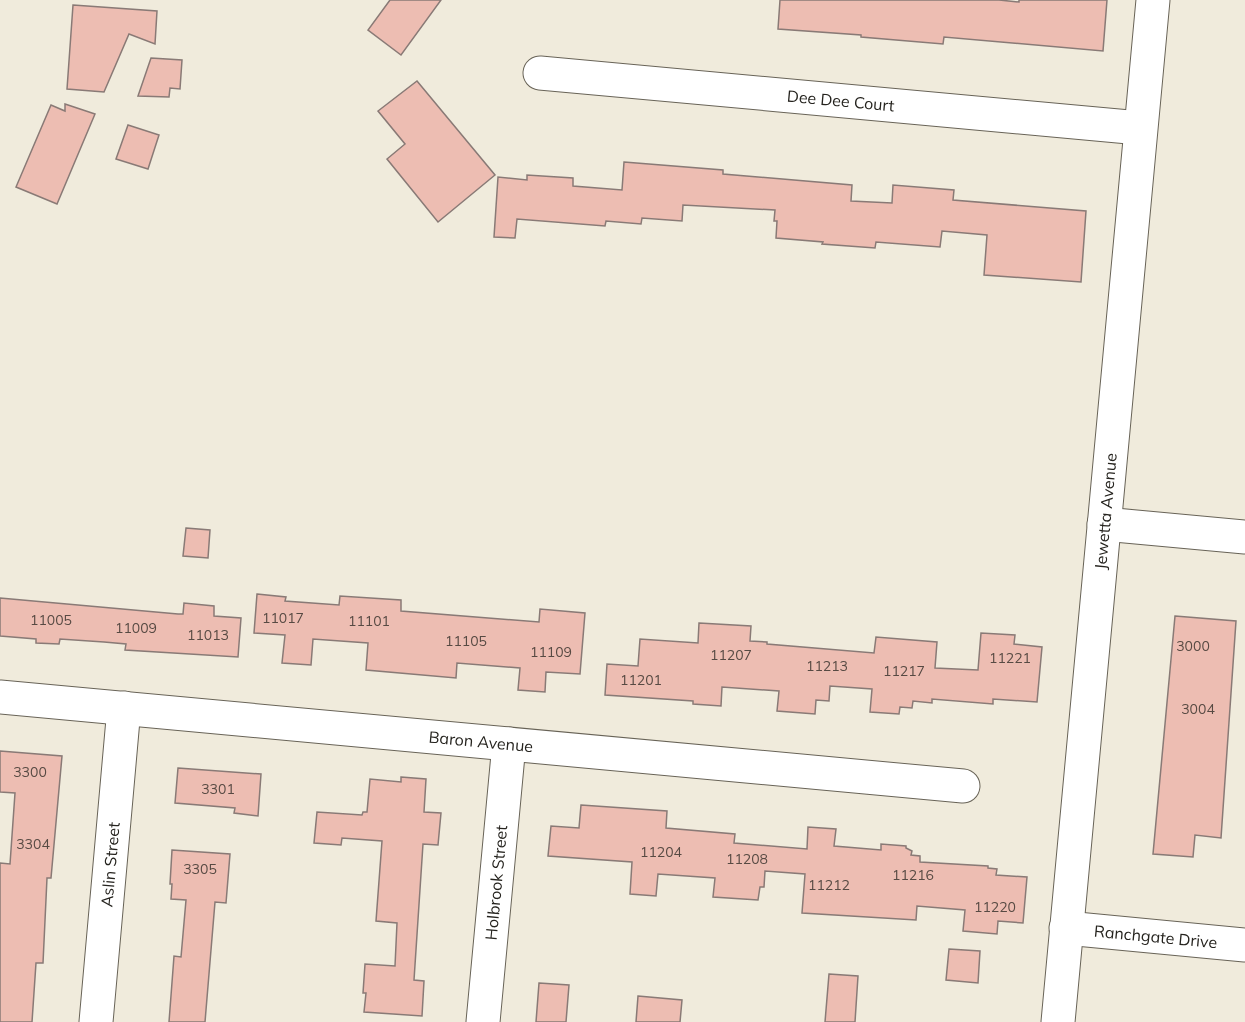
<svg xmlns="http://www.w3.org/2000/svg" width="1245" height="1022" font-family="Mulish,sans-serif">
  <rect width="100%" height="100%" fill="#f0ebdc"/>
  <g fill="#edbdb2" stroke="#897a76" stroke-width="1.5">
    <polygon points="390,0 441,0 401,55 368,30"/>
    <polygon points="780,0 999,0 1019,2 1019,0 1107,0 1103,51 944,37 943,44 861,37 861,35 778,29"/>
    <polygon points="73,5 157,11 155,44 129,34 104,92 67,89"/>
    <polygon points="151,58 182,60 180,89 170,88 169,97 138,96"/>
    <polygon points="417,81 495,175 438,222 387,159 405,144 378,111"/>
    <polygon points="65,104 95,114 57,204 16,187 51,105 65,111"/>
    <polygon points="128,125 159,135 148,169 116,159"/>
    <polygon points="624,162 723,170 723,174 852,185 851,201 892,203 893,185 954,190 953,200 1086,211 1081,282 984,275 987,235 942,231 940,247 876,242 875,248 822,244 823,242 776,238 777,221 774,221 775,210 683,205 682,221 642,218 641,224 606,221 605,226 517,219 515,238 494,237 498,177 527,180 527,175 573,178 573,186 622,190"/>
    <polygon points="186,528 210,530 208,558 183,556"/>
    <polygon points="257,594 286,597 285,601 339,605 340,596 401,600 401,611 539,622 540,609 585,613 580,674 546,672 545,692 518,690 520,668 457,663 456,678 366,670 368,643 313,639 311,665 282,663 285,635 254,633"/>
    <polygon points="0,598 178,614 183,614 184,603 214,606 214,616 241,618 238,657 125,650 126,644 104,642 60,639 59,644 36,643 36,639 0,636"/>
    <polygon points="1175,616 1236,621 1221,838 1195,835 1193,857 1153,854"/>
    <polygon points="699,623 751,626 750,641 767,642 767,644 874,653 876,637 937,642 935,668 978,670 981,633 1015,635 1014,644 1042,647 1037,702 993,699 993,704 932,699 932,703 913,701 912,708 900,707 899,714 870,712 872,689 830,686 829,701 816,700 815,714 777,711 779,691 722,687 721,706 693,704 693,701 605,695 607,664 638,666 640,639 698,643"/>
    <polygon points="0,751 62,756 51,878 47,878 43,963 36,963 32,1022 0,1022 0,863 10,864 15,793 0,792"/>
    <polygon points="178,768 261,774 258,816 234,813 235,808 175,803"/>
    <polygon points="401,777 426,779 424,812 441,813 438,845 423,844 414,980 424,981 422,1016 364,1012 366,993 363,993 365,964 395,966 397,923 376,921 382,841 342,838 341,845 314,843 317,812 362,815 363,812 367,812 370,779 401,782"/>
    <polygon points="581,805 667,811 666,828 735,834 734,843 807,849 808,827 836,829 834,846 881,850 881,844 906,846 906,848 912,851 911,855 920,856 920,862 988,866 988,868 997,869 996,875 1027,877 1023,923 998,921 997,934 963,931 965,910 917,906 916,920 802,913 805,874 765,871 764,887 760,887 758,900 713,897 715,878 658,874 656,896 630,894 632,862 548,856 551,826 579,828"/>
    <polygon points="172,850 230,854 226,903 215,902 205,1022 169,1022 174,956 181,957 186,900 171,899 172,884 170,884"/>
    <polygon points="949,949 980,951 978,983 946,980"/>
    <polygon points="829,974 858,976 855,1022 825,1022"/>
    <polygon points="539,983 569,985 566,1022 536,1022"/>
    <polygon points="638,996 682,1000 680,1022 636,1022"/>
  </g>
  <g fill="none" stroke-linecap="round" stroke-linejoin="round">
    <defs>
      <g id="minor">
        <path id="s1" d="M 540,73 L 1140,128"/>
        <polyline points="1104,524 1245,537"/>
        <path id="s2" d="M 0,697 L 963,786"/>
        <path id="s3" d="M 1066,928 L 1245,945"/>
        <path id="s4" d="M 96,1022 L 124,708"/>
        <path id="s5" d="M 483,1022 L 509,744"/>
        <path id="s6" d="M 1058,1022 L 1153,0"/>
      </g>
    </defs>
    <use href="#minor" stroke="#686357" stroke-width="35"/>
    <use href="#minor" stroke="#fff" stroke-width="33"/>
  </g>
  <g text-anchor="middle" dominant-baseline="central" stroke-width="5" stroke-linejoin="round" paint-order="stroke">
    <g font-size="14" fill="#574a43">
      <text x="283" y="618">11017</text>
      <text x="51" y="620">11005</text>
      <text x="369" y="621">11101</text>
      <text x="136" y="628">11009</text>
      <text x="208" y="635">11013</text>
      <text x="466" y="641">11105</text>
      <text x="1193" y="646">3000</text>
      <text x="551" y="652">11109</text>
      <text x="731" y="655">11207</text>
      <text x="1010" y="658">11221</text>
      <text x="827" y="666">11213</text>
      <text x="904" y="671">11217</text>
      <text x="641" y="680">11201</text>
      <text x="1198" y="709">3004</text>
      <text x="30" y="772">3300</text>
      <text x="218" y="789">3301</text>
      <text x="33" y="844">3304</text>
      <text x="661" y="852">11204</text>
      <text x="747" y="859">11208</text>
      <text x="200" y="869">3305</text>
      <text x="913" y="875">11216</text>
      <text x="829" y="885">11212</text>
      <text x="995" y="907">11220</text>
    </g>
    <g font-size="16" fill="#25231e" stroke="#f0ebdc">
      <text stroke="none"><textPath href="#s1" startOffset="302">Dee Dee Court</textPath></text>
      <text stroke="none"><textPath href="#s6" startOffset="513">Jewetta Avenue</textPath></text>
      <text stroke="none"><textPath href="#s2" startOffset="483">Baron Avenue</textPath></text>
      <text stroke="none"><textPath href="#s4" startOffset="158">Aslin Street</textPath></text>
      <text stroke="none"><textPath href="#s5" startOffset="140">Holbrook Street</textPath></text>
      <text stroke="none"><textPath href="#s3" startOffset="90">Ranchgate Drive</textPath></text>
    </g>
  </g>
</svg>
